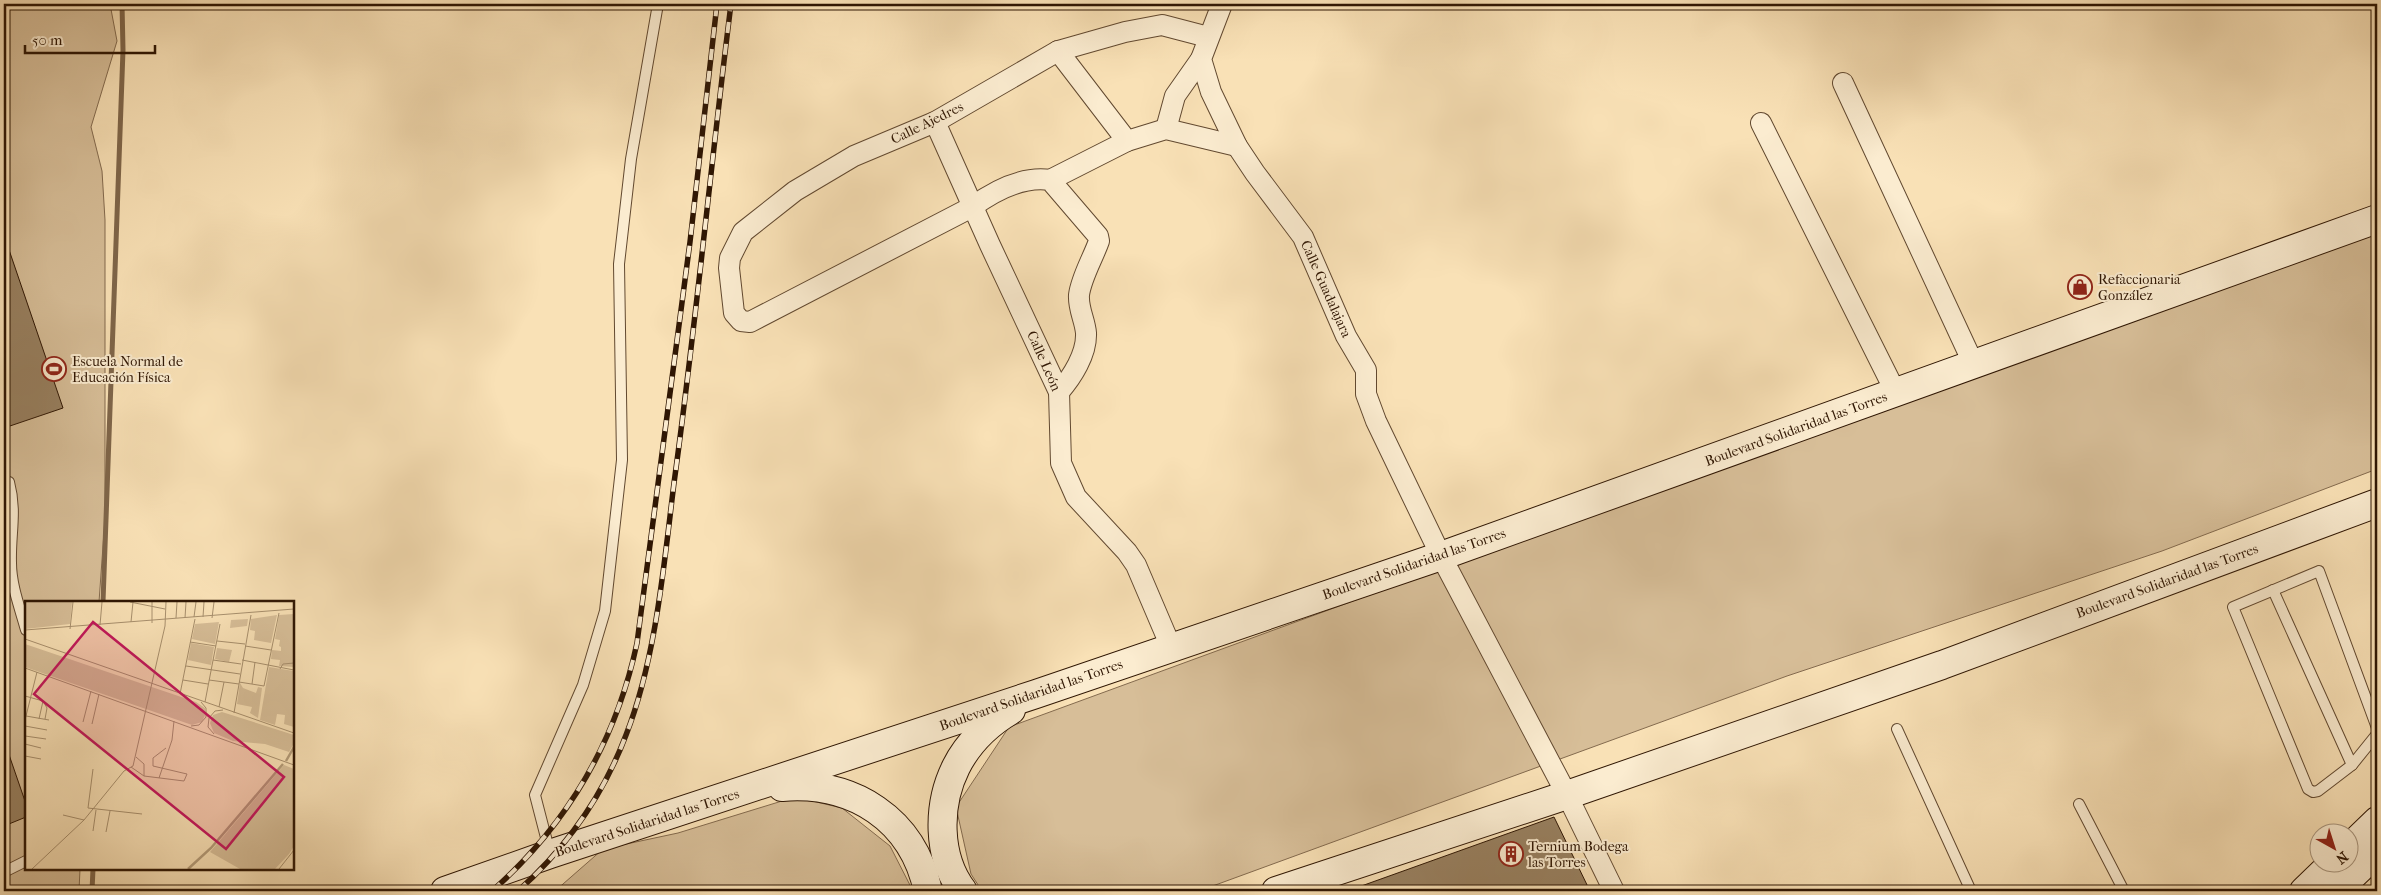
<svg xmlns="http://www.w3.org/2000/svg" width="2381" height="895" font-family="'IM FELL French Canon',serif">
  <rect width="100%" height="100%" fill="#f9e1b6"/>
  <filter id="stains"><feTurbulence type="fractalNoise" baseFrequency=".004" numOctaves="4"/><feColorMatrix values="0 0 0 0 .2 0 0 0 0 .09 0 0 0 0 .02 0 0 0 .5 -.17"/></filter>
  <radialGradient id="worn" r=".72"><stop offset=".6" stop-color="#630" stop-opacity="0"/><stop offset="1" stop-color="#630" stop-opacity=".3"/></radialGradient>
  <g fill="#d7be98" stroke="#836a4e">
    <polygon points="4,4 110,4 117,41 91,127 102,171 105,220 105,518 99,602 26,602 26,869 80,869 79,891 4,891"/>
    <polygon points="2377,226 2377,469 2162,551 1787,676 1199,891 982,891 971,874 956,807 1009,727"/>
    <polygon points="795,797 842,808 890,846 913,891 555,891 603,849 678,833"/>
  </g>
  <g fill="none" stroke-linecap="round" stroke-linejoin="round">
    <g stroke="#7f664a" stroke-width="5">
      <polyline points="103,602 123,50 122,4"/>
      <polyline points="92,891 93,869"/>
    </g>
  </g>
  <g fill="#988060" stroke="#2f1603">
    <polygon points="4,241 6,241 63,408 4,428"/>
    <polygon points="6,746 26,804 26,817 4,826 4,747"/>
    <polygon points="1554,817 1590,891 1354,891 1353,889"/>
  </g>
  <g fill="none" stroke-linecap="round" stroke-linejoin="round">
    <defs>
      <g id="service">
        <path d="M 9,482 C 17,512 10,533 11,563 C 11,585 20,608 26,630"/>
        <polyline points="2273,590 2352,765"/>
        <polyline points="2377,728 2319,571 2233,607 2308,789 2313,792 2318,791 2352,765 2377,734"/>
        <polyline points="1897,729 1971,891"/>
        <polyline points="2079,804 2124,891"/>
        <polyline points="550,853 535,795 583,685 605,611 622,460 619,264 631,159 658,4"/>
        <polyline points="4,872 26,861"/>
      </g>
      <g id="minor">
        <polyline points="1222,4 1201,59 1211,92 1237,146 1255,173 1303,237 1346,336 1366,370 1366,394 1376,421 1441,556 1567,795 1614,891"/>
        <polyline points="1058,51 1127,141 1166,129 1237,146"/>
        <polyline points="1843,83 1974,365"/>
        <polyline points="935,122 990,245 1059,392 1061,463 1076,497 1127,552 1136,565 1171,647"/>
        <polyline points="1761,123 1896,393"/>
        <polyline points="1166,129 1175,96 1201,59"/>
        <polyline points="1050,180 1127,141"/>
        <path d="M 1059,392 C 1072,377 1087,354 1086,333 C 1085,320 1078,309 1079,295 C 1081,278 1093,258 1099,241 L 1098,236 L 1050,180 C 1023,176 994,191 972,207 L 750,322 L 741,321 L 734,313 L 729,268 L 730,258 L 743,232 L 795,191 L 854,156 L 935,122 L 1058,51 L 1125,32 L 1162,25 L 1208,37"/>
      </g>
      <g id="secondary">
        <path d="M 782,787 C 853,781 913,819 928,891"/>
        <polyline points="2348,849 2377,821"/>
        <polyline points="445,891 550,854 1036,694 1441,556 2377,219"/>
        <path d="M 963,891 C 937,857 937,805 956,767 C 968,743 989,723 1011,710"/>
        <polyline points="1276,891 1567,795 1942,665 2377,503"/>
        <polyline points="2304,891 2334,862"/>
        <polyline points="2336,891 2377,852"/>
      </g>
    </defs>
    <use href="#service" stroke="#624930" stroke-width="12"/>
    <use href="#minor" stroke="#624930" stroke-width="22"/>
    <use href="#secondary" stroke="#2f1603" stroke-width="30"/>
    <use href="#service" stroke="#fbecd0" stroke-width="10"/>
    <use href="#minor" stroke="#fbecd0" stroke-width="20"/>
    <use href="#secondary" stroke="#fbecd0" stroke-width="28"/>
    <defs>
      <g id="rail">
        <path d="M 492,891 C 567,825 616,741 637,643 L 690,242 L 717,4"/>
        <path d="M 518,891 C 566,848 603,796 626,735 C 656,659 664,564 674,483 C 696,323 711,163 731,4"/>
      </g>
    </defs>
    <use href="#rail" stroke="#2f1603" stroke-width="5.5"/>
    <use href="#rail" stroke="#fbecd0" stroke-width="4" stroke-dasharray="11" stroke-linecap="butt"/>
  </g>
  <defs>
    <symbol id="shop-ring" viewBox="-11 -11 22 22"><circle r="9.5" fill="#fbecd0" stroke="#8f2418" stroke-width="1.5"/><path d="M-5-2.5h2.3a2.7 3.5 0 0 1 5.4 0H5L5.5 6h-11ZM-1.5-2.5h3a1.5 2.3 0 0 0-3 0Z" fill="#8f2418"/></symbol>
    <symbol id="stadium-ring" viewBox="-11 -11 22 22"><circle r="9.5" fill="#fbecd0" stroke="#8f2418" stroke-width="1.5"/><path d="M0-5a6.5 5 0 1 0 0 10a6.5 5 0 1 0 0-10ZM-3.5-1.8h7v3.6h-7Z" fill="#8f2418"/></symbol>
    <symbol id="building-ring" viewBox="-11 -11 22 22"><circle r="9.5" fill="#fbecd0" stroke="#8f2418" stroke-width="1.5"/><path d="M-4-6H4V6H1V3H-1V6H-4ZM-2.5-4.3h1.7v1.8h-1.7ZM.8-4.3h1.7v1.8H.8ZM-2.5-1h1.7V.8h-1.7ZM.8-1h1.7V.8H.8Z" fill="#8f2418"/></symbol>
  </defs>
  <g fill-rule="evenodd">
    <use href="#shop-ring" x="2066" y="273" width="28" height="28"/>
    <use href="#stadium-ring" x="40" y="355" width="28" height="28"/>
    <use href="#building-ring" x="1497" y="840" width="28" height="28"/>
  </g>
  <g text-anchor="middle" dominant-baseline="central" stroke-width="4" stroke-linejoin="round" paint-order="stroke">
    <g font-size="14" fill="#2f1603" stroke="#fbecd0">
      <text transform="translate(927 123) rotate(-26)">Calle Ajedres</text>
      <text transform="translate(1326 289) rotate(66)">Calle Guadalajara</text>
      <text transform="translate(1044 361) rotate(66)">Calle León</text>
      <text transform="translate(1796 429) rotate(-20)">Boulevard Solidaridad las Torres</text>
      <text transform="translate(1414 564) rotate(-19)">Boulevard Solidaridad las Torres</text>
      <text transform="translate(2167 581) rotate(-20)">Boulevard Solidaridad las Torres</text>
      <text transform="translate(1031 695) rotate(-19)">Boulevard Solidaridad las Torres</text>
      <text transform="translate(647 823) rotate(-18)">Boulevard Solidaridad las Torres</text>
    </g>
    <g font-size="14" fill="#2f1603" stroke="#fbecd0" text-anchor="start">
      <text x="2098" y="279">Refaccionaria<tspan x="2098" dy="16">González</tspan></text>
      <text x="72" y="361">Escuela Normal de<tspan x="72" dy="16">Educación Física</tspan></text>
      <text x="1528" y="846">Ternium Bodega<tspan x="1528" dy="16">las Torres</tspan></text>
    </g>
  </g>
  <g transform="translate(25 601)">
    <rect width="269" height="269" fill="#f9e1b6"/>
    <path d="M 0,1 L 47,1 L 45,23 L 0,28 ZM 269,13 L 269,66 L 254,65 L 255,59 L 246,58 L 247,49 L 256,50 L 256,46 L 254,45 L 255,39 L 250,38 L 254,14 ZM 252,14 L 246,42 L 229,39 L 230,30 L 225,29 L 226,18 ZM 223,18 L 222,25 L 205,27 L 206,19 ZM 194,21 L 190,43 L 167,38 L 170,23 ZM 166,42 L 189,46 L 186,64 L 163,59 ZM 0,43 L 171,101 L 180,107 L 180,114 L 177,121 L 167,124 L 0,66 ZM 192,47 L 207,49 L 204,61 L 190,58 ZM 244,66 L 269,70 L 269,126 L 259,123 L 260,114 L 252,113 L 250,124 L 235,119 ZM 215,82 L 218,87 L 231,92 L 233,86 L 237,87 L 233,117 L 225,112 L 227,106 L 212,103 ZM 197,111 L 269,134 L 268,144 L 264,151 L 240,143 L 208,140 L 189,132 L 185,122 L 188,114 ZM 259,164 L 269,168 L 269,245 L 264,253 L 250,268 L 215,268 L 185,251 Z" fill="#d7be98"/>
    <path fill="none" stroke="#b49c79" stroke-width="2.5" d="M 261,160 L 269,146M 163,268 L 186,247 L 258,163"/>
    <path fill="none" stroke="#a8906e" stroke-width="1" d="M 105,1 L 140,8M 169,16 L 171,1M 178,16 L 179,1M 151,17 L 152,1M 160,17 L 161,1M 187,17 L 189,1M 106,21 L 108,1M 127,22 L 127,1M 75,24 L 77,1M 45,28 L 48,1M 0,29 L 269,8M 0,38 L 269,132M 192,40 L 220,43M 165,41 L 191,45M 220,45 L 246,49M 188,59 L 216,63M 217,59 L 269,69M 161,65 L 215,73M 0,67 L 269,164M 255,68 L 258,63 L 269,62M 158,79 L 183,83M 184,79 L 214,83M 214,81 L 239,85 L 254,12M 227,83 L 230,61M 155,93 L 170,18M 0,95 L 18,100 L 22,107 L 20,118M 180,101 L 195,23M 194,106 L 199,81M 209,112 L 226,14M 1,115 L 24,119M 14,118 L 18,100M 0,119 L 12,71M 58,121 L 66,90M 67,123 L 74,93M 0,125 L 22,129M 166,125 L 174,124 L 181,116 L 181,107 L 176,101M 189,133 L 183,126 L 184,117 L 190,110 L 198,109M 0,135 L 21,138M 0,143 L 16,147M 0,155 L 16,158M 111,156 L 119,163 L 119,175M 106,166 L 119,175 L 159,180 L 162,173 L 128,165 L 128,157 L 141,147M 68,168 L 63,207 L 117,213M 134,177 L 147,139 L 149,120M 38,214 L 59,219M 68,230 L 71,209M 81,231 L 85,210M 7,268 L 59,219 L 99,170 L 108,165 L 140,25 L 141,1M 254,268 L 269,249"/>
    <path fill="#c2185b" fill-opacity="0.15" stroke="#c2185b" stroke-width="2.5" d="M 68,21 L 259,176 L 201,248 L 9,93 Z"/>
    <rect width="269" height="269" fill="none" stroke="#2f1603" stroke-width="2.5"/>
  </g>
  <rect width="2381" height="895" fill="none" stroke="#f9e1b6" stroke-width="20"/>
  <rect x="5" y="5" width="2371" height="885" fill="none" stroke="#2f1603" stroke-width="2.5"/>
  <rect x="10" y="10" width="2361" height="875" fill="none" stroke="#2f1603"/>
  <g transform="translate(2334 848) rotate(141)"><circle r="24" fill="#fbecd0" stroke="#a9967e"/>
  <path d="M0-4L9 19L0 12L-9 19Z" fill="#8f2418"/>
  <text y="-8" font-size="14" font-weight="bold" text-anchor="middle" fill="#2f1603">N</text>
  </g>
  <path d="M25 45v8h130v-8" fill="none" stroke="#2f1603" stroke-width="2.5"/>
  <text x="32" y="45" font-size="15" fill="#2f1603" stroke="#fbecd0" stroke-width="4" paint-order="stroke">50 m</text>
  <rect width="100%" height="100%" filter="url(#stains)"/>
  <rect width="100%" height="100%" fill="url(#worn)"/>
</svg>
